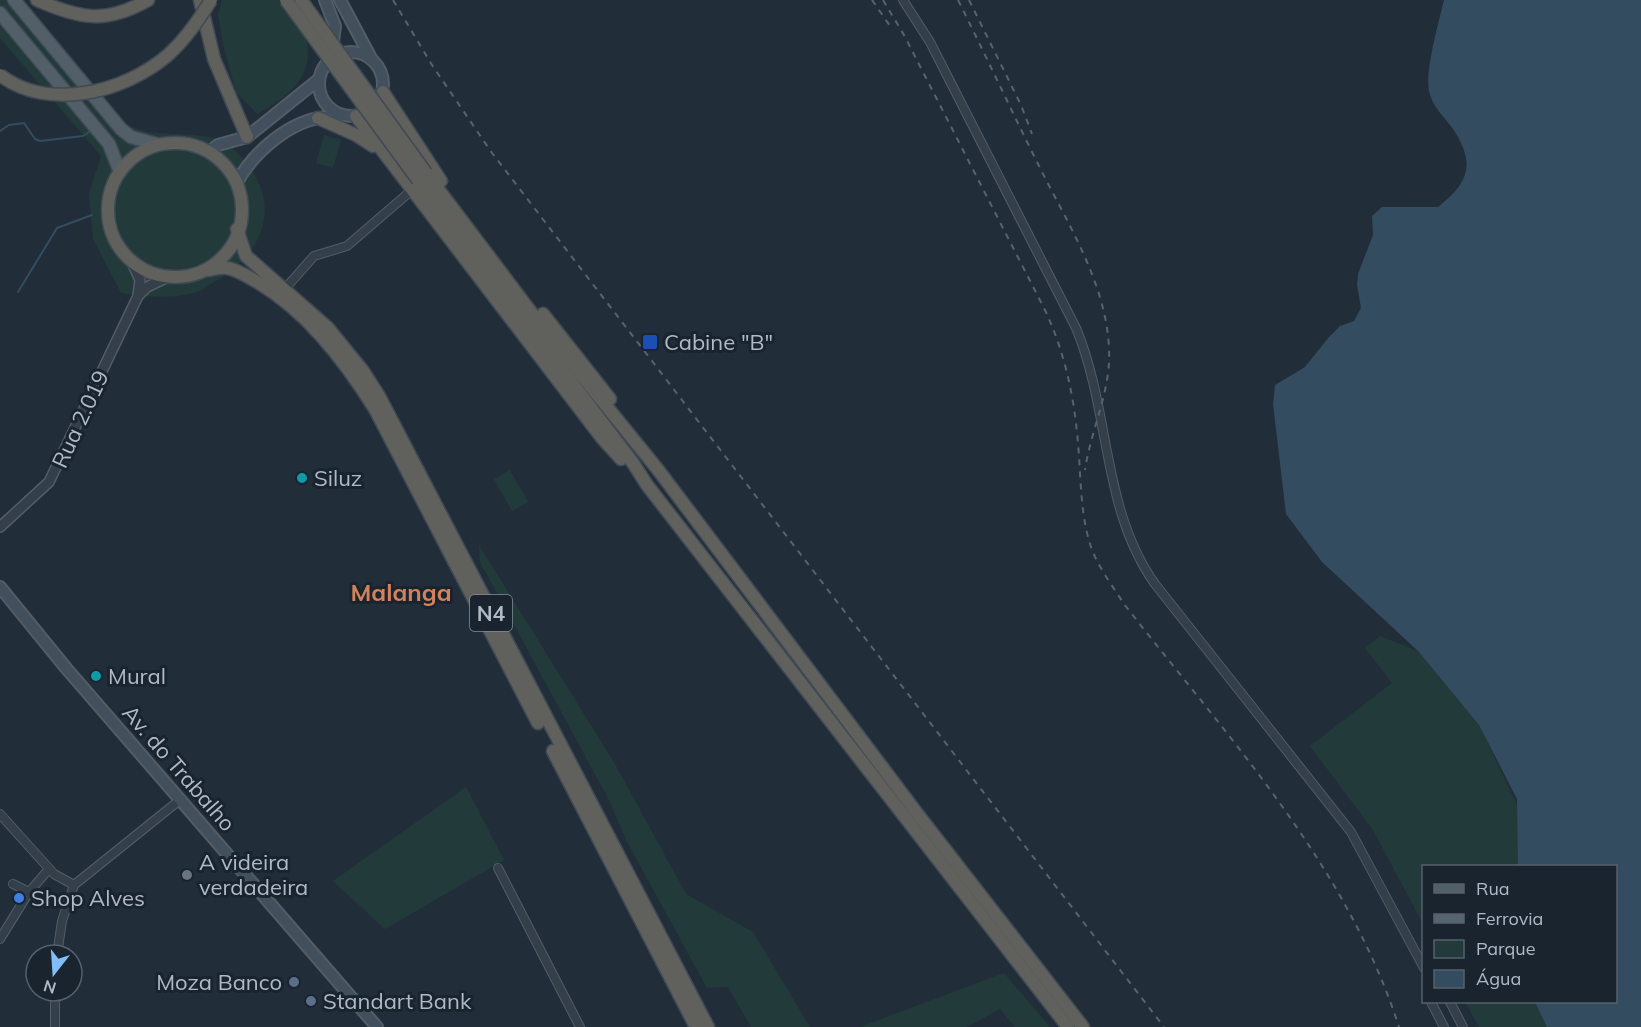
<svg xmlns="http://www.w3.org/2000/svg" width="1641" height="1027" font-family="Mulish,sans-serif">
  <rect width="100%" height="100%" fill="#212e39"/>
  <g fill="#233a3a">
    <path d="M 0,0 L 24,0 L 117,119 C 124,122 131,127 138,129 C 165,139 207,127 232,148 C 280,190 274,243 222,277 C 213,282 203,291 194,293 C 170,299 144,297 121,293 L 93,239 L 89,194 L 101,156 L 0,38 Z"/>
    <path d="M 222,0 L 281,0 C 290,12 304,28 307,44 C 314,78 284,100 257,114 L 236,92 L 223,45 L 218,15 Z"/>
    <polygon points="324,135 341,140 333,168 316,163"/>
    <polygon points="510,470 528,502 512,511 494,479"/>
    <polygon points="479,545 615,764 686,894 753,932 810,1027 751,1027 728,987 707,988 626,840 610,802 480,562"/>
    <polygon points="1380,636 1418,651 1479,725 1519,809 1518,866 1424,866 1423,924 1373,830 1310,746 1392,683 1365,648"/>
    <polygon points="466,787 504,860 385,929 333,881"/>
    <polygon points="1004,973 1050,1027 1015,1027 1000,1009 967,1027 860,1027"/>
    <polygon points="1465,1002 1539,1002 1551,1027 1479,1027"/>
  </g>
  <path fill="#344c60" d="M 1444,0 L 1641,0 L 1641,1027 L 1547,1027 L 1535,1002 L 1616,1002 L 1616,866 L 1518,866 L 1517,799 L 1479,725 L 1418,651 L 1322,562 L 1286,514 L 1273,404 L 1275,385 L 1305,367 L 1329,337 L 1340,326 L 1354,321 L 1361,308 L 1357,285 L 1358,274 L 1373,235 L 1372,216 L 1382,207 L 1438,207 C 1469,183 1476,164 1453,129 C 1443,115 1433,108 1429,91 C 1425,69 1439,22 1444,0 Z"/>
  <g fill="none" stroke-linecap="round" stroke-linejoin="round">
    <g stroke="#344c60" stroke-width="2">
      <polyline points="0,131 9,125 24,123 35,139 40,141 83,136 92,130"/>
      <polyline points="18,292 57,228 92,215"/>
    </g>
    <defs>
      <g id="minor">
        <path d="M 903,0 L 930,42 L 1076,328 C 1111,412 1101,508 1155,584 L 1351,832 L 1424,968"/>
        <polyline points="283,291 314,256 347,246 412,190"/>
        <polyline points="0,814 54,874 74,885 181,799"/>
        <polyline points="498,868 580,1027"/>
        <polyline points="13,884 29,892"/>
        <polyline points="0,939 29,892 49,869"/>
        <polyline points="57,955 62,921 74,885"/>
        <polyline points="55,991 55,1027"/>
        <polyline points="1431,1002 1444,1027"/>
        <polyline points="1450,1002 1463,1027"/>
      </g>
      <g id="tertiary">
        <polyline points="131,260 140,280 138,296"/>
        <polyline points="0,527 49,482 138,296 147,287 168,277"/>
      </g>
      <g id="secondary">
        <polyline points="325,0 335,26 332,49"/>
        <polyline points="340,0 371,58"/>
        <circle cx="351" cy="84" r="32"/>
        <polyline points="209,152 218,145 247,137 318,80"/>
        <path d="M 237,182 C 254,152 290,120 326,117"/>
        <polyline points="0,587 66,668 377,1027"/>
      </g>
      <g id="primary">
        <polyline points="14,0 121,129 131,137 156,144"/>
        <polyline points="0,13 109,144 120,172"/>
      </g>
      <g id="trunk">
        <path d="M 37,0 C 80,19 106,24 148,0"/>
        <polyline points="200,0 214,59 247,137"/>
        <polyline points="383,92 441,181"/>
        <polyline points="356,116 602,438 621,459"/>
        <polyline points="318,118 356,135 373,146"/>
        <circle cx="175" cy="210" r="67"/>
        <polyline points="426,173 543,328 659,471 916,812 1083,1027"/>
        <polyline points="418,180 633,463 647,485 1068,1027"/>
        <polyline points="237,229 246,256 328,328 363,371 379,396 708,1027"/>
        <path d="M 209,270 C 214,269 221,267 227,268 C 235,269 245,275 252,279 C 305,309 343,358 375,409 L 538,723"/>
        <polyline points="543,314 610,399"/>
        <polyline points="553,751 696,1027"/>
      </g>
    </defs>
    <use href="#minor" stroke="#525d67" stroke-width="10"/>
    <use href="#tertiary" stroke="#525d67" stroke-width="12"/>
    <use href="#secondary" stroke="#525d67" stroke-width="14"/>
    <use href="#primary" stroke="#414b56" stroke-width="15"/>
    <use href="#trunk" stroke="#3f4a54" stroke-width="15"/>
    <use href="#minor" stroke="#343f49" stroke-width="8"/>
    <use href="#tertiary" stroke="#343f49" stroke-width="9"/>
    <use href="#secondary" stroke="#424f5c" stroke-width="10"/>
    <use href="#primary" stroke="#525f69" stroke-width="12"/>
    <use href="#trunk" stroke="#60605d" stroke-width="12"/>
    <g stroke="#566470" stroke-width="2" stroke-dasharray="6 6" stroke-linecap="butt">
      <polyline points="393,0 432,65 492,153 1164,1027"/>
      <polyline points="872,0 890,26"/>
      <path d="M 883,0 L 904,35 L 1045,310 C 1065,353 1074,396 1078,443 C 1081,477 1080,511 1090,544 C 1097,566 1112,585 1124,604 C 1227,736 1347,865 1399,1027"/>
      <path d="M 958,0 C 986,56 1012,112 1040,168 C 1068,224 1107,285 1109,350 C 1111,391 1091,429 1085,470"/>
      <polyline points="969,0 1021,105 1032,134"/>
    </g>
    <defs>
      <g id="trunk-bridge">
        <polyline points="286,0 418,180"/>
        <polyline points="301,0 426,173"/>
        <path d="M 0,75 C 49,112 125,92 168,55 C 186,39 199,20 211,0"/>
      </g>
    </defs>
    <use href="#trunk-bridge" stroke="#3f4a54" stroke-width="15" stroke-linecap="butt"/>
    <use href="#trunk-bridge" stroke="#60605d" stroke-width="12"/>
  </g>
  <rect fill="#1a4fb4" stroke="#1a242e" stroke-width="2" x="642" y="334" width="16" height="16" rx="3"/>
  <g fill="#0f9aa8" stroke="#1a242e" stroke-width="2">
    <circle cx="302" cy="478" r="6"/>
    <circle cx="96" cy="676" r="6"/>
  </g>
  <circle fill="#6b7280" stroke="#1a242e" stroke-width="2" cx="187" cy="875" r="6"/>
  <circle fill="#3f7fe0" stroke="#1a242e" stroke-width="2" cx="19" cy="898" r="6"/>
  <g fill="#5c6f8a" stroke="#1a242e" stroke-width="2">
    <circle cx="294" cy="982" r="6"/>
    <circle cx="311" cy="1001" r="6"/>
  </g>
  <g text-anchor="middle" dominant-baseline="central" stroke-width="6" stroke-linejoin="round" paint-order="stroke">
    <rect fill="#1a242e" stroke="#828d98" stroke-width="1.5" x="470" y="595" width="42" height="36" rx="4.5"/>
    <g font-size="21" font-weight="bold" fill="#afbac6">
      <text x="491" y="613">N4</text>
    </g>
    <g font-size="22" fill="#afbac6" stroke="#1a242e" text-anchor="start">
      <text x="664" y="342">Cabine "B"</text>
      <text x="314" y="478">Siluz</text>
      <text x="108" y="676">Mural</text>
      <text x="199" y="862">A videira<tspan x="199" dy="25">verdadeira</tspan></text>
      <text x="31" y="898">Shop Alves</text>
      <text x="282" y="982" text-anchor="end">Moza Banco</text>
      <text x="323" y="1001">Standart Bank</text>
    </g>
    <g font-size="22" fill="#afbac6" stroke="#1a242e">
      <text transform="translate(80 419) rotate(-65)">Rua 2.019</text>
      <text transform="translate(179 768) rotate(49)">Av. do Trabalho</text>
    </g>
    <g font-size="24" font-weight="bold" fill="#d4825b" stroke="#1a242e">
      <text x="401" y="592">Malanga</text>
    </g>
  </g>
  <rect x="1422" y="865" width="195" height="138" fill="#1a242e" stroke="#56606b" stroke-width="1.5"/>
  <rect x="1434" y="884" width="30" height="9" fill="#525f69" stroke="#56606b" stroke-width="1.5"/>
  <text x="1476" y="895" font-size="18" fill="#afbac6">Rua</text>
  <rect x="1434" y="914" width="30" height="9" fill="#566470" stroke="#56606b" stroke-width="1.5"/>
  <text x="1476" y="925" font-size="18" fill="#afbac6">Ferrovia</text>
  <rect x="1434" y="940" width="30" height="18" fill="#233a3a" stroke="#56606b" stroke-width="1.5"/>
  <text x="1476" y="955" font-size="18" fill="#afbac6">Parque</text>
  <rect x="1434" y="970" width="30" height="18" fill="#344c60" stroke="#56606b" stroke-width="1.5"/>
  <text x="1476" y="985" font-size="18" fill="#afbac6">Água</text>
  <g transform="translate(54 973) rotate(197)"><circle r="28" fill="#1a242e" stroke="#56606b" stroke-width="1.5"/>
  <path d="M0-4.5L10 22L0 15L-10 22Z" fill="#81bdf8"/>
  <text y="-9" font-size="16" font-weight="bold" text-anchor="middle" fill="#afbac6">N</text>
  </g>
</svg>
